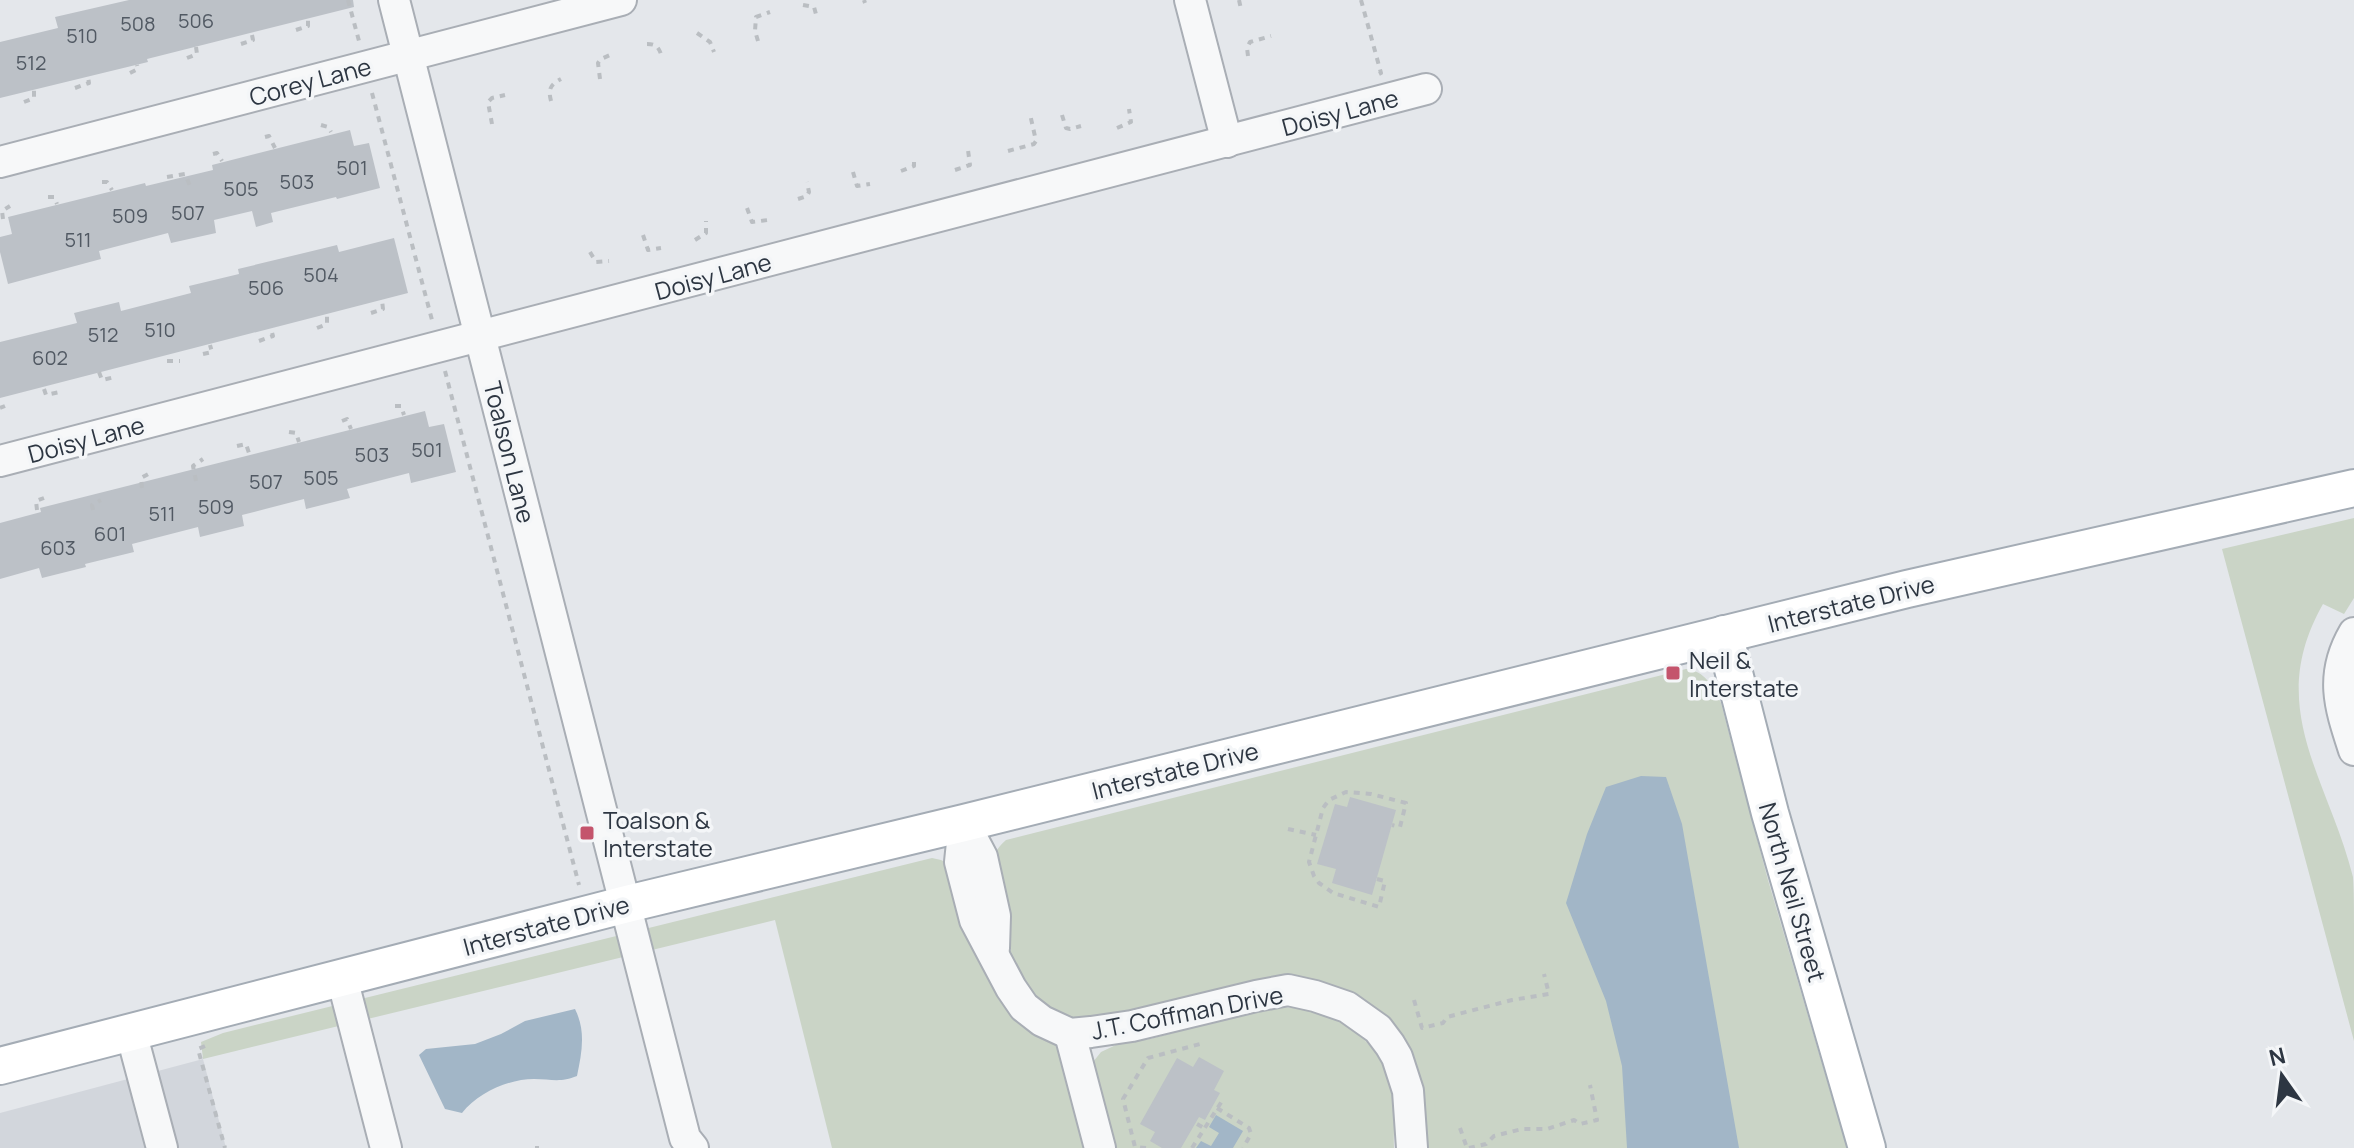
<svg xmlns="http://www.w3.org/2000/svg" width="2354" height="1148" font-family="Manrope,sans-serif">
  <rect width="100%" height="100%" fill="#e4e7eb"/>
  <polygon fill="#d2d6dc" points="203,1059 226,1148 0,1148 0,1113"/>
  <g fill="#cad4c6">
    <path d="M 2354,518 L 2354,598 L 2344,614 L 2323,604 C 2264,708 2328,777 2353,877 C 2354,891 2354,910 2354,925 C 2354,964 2354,1003 2354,1041 L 2222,549 Z"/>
    <path d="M 1686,669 C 1705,671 1713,686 1721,703 L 1768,880 L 1847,1148 L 1425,1148 C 1424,1113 1426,1074 1406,1044 C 1399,1033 1388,1025 1379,1017 C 1358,997 1342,988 1314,982 L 1135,1015 L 1067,1019 L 1034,999 L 1015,969 L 992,870 C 992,856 996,849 1006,840 Z"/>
    <polygon points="932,858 941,860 949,864 985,969 999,1000 1030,1032 1055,1045 1064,1061 1086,1148 832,1148 775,920 203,1059 201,1042 223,1033"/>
    <path d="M 1272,1007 C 1289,1007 1305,1008 1321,1013 C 1355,1023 1387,1057 1393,1092 C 1396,1111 1393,1129 1394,1148 L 1111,1148 L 1093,1078 L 1093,1062 L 1101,1052 L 1120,1043 L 1150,1039 Z"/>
  </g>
  <g fill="#a2b6c7">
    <polygon points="1641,776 1666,777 1682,824 1739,1148 1627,1148 1622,1066 1606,1001 1566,903 1587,834 1606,787"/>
    <path d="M 575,1009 C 586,1031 582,1052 577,1076 C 560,1083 551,1079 534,1079 C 508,1079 478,1093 462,1113 L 445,1109 L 419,1055 L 426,1049 L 475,1044 L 501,1034 L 525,1021 Z"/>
    <polygon points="1216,1115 1243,1131 1233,1148 1196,1148 1201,1141 1211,1146 1219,1133 1209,1127"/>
  </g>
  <g fill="#bcc1c7">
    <polygon points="129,0 353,0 354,7 147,59 148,62 0,98 0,42 58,28 55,17"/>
    <polygon points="350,130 354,146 369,143 380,188 337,199 336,197 271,213 273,222 256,227 252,211 214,220 216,233 171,243 168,233 99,251 101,259 8,284 0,252 0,237 12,234 8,217 145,183 146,186 213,170 212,165"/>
    <polygon points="394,238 408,293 0,398 0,342 77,323 74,313 119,302 121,311 191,293 189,286 239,274 238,269 337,245 339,252"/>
    <polygon points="425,411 429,427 444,424 456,472 411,483 409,473 347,489 350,498 306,509 304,499 242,515 244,526 200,537 198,527 132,544 134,552 85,564 86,567 42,578 39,568 0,579 0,523 41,512 40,508"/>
    <polygon points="1350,797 1396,810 1372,895 1332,883 1336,869 1317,864 1335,804 1347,807"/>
    <polygon points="1199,1057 1224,1071 1214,1090 1220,1093 1205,1120 1199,1117 1181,1148 1162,1148 1150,1141 1155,1132 1140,1124 1177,1058 1193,1067"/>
  </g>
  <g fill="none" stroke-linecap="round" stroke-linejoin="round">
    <defs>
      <g id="minor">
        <polyline points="394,0 685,1138 693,1148"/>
        <polyline points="1190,0 1227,142"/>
        <polyline points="0,162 621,0"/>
        <polyline points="0,461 1426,89"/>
        <path d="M 2354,633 C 2329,676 2340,707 2354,750"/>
        <polyline points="964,823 960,862 975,920 1011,988 1024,1007 1042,1021 1070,1034 1091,1032 1132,1026 1256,996 1288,990 1315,996 1347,1007 1378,1029 1390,1045 1397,1057 1408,1091 1412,1148"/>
        <polyline points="964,823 982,857 995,916 994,948"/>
        <polyline points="342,978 386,1148"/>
        <polyline points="131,1032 162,1148"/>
        <polyline points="1070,1034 1100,1148"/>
      </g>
      <g id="major">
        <polyline points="1724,634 1770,813 1867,1148"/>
        <polyline points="0,1066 627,904 964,823 1907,589 2354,488"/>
      </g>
    </defs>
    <use href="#minor" stroke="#a9aeb5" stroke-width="34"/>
    <use href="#major" stroke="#a4acb5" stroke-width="40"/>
    <g stroke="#babec2" stroke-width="4" stroke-dasharray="6 6" stroke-linecap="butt">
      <polyline points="348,0 359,41"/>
      <polyline points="864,0 865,3"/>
      <polyline points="1239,0 1241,9"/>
      <polyline points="1361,0 1381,73 1379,74"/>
      <polyline points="803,5 814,7 817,18"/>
      <polyline points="296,30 308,26 308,20"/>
      <polyline points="697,33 710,42 714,52"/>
      <polyline points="758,41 755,31 756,17 770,12"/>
      <polyline points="241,44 253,40 252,35"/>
      <path d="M 647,44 C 655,44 658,46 661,54"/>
      <polyline points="1248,56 1247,48 1250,42 1271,36"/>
      <polyline points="187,58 197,54 196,47"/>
      <polyline points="130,73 138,69 137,65"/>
      <polyline points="600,79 598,63 601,59 610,55"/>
      <polyline points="75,88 89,83 88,77"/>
      <polyline points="372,93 432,320"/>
      <path d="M 551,101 C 548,89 550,85 561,79"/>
      <polyline points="24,102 34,98 34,90"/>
      <polyline points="1062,115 1066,128 1070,129 1081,126"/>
      <polyline points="492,124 488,102 492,98 505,95"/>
      <polyline points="321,125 328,127 331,132"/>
      <polyline points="1117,128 1131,122 1129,109"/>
      <polyline points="265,137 269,136 275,148"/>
      <polyline points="1008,151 1034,144 1036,141 1030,114"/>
      <polyline points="213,154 217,153 222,161"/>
      <polyline points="955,170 970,165 968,150"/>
      <polyline points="901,171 914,166 914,156"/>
      <polyline points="853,172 857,186 870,184"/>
      <polyline points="167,177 185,174 190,186"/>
      <polyline points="102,182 107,182 112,190"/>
      <polyline points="48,197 54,197 57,204"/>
      <polyline points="798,199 807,196 809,192 807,182"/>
      <polyline points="747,208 752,222 768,220"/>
      <polyline points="3,219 2,211 10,206"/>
      <polyline points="643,235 648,250 661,248"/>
      <polyline points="695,240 706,233 706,221"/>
      <polyline points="590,252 596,262 609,261"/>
      <polyline points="371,313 383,309 382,300"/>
      <polyline points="317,328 327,324 327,315"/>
      <polyline points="259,341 273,336 271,329"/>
      <polyline points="203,354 212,352 210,345"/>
      <polyline points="167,361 180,361"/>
      <polyline points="445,371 579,885"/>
      <polyline points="99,372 102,380 115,377"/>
      <polyline points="44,389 46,395 60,392"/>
      <polyline points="395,406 401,406 404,415"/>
      <polyline points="0,408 5,406"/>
      <polyline points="342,421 347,419 351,429"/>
      <polyline points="289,432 296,433 299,442"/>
      <polyline points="237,446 246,444 249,453"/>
      <polyline points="196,481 193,466 203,459"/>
      <polyline points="142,488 141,478 150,473"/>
      <polyline points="37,510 36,501 44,498"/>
      <polyline points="93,510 92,505 101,500"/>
      <polyline points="1288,829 1316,835"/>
      <polyline points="1377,879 1385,881 1379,907 1333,893 1319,883 1314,876 1309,862 1323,808 1329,800 1346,792 1371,794 1406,803 1400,827 1392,825"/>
      <polyline points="1414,1000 1422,1028 1443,1023 1447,1017 1512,1000 1549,994 1544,974"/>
      <polyline points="205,1046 198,1049 225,1148"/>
      <polyline points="1217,1108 1249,1128 1251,1134 1243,1148"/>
      <polyline points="1197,1124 1204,1128"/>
      <polyline points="1460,1128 1467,1148"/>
      <polyline points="537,1146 537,1148"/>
      <polyline points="1146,1148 1135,1147 1123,1099 1148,1058 1200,1044"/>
      <polyline points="1192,1148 1222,1101"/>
      <polyline points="1469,1148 1486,1144 1494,1136 1522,1129 1547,1129 1574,1120 1580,1124 1597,1120 1590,1085"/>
    </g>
    <use href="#minor" stroke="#f7f8f9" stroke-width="30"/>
    <use href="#major" stroke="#fff" stroke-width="36"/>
  </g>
  <g fill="#c4546c" stroke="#f4f6f8" stroke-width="3">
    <rect x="1665" y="665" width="16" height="16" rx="4"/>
    <rect x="579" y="825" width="16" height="16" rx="4"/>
  </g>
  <g text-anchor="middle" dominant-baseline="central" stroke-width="7" stroke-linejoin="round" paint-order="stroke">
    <g font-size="20" fill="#515963">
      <text x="196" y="20">506</text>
      <text x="138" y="23">508</text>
      <text x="82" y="35">510</text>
      <text x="31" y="62">512</text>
      <text x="352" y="167">501</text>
      <text x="297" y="181">503</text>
      <text x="241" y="188">505</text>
      <text x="188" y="212">507</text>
      <text x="130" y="215">509</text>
      <text x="78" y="239">511</text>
      <text x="321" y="274">504</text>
      <text x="266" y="287">506</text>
      <text x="160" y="329">510</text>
      <text x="103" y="334">512</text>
      <text x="50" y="357">602</text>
      <text x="427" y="449">501</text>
      <text x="372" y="454">503</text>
      <text x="321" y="477">505</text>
      <text x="266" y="481">507</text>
      <text x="216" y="506">509</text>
      <text x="162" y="513">511</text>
      <text x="110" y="533">601</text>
      <text x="58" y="547">603</text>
    </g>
    <g font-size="24" fill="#2d3642" stroke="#f4f6f8">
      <text transform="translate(310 81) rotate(-15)">Corey Lane</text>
      <text transform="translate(1340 112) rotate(-15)">Doisy Lane</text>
      <text transform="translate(713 276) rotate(-15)">Doisy Lane</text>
      <text transform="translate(86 439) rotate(-15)">Doisy Lane</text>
      <text transform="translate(510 452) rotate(76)">Toalson Lane</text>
      <text transform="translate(1851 603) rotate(-14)">Interstate Drive</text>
      <text transform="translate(1175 770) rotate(-14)">Interstate Drive</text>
      <text transform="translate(1793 892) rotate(74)">North Neil Street</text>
      <text transform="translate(546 925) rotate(-15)">Interstate Drive</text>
      <text transform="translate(1187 1012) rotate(-11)">J.T. Coffman Drive</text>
    </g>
    <g font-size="24" fill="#2d3642" stroke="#f4f6f8" text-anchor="start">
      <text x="1689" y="659">Neil &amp;<tspan x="1689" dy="28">Interstate</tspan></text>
      <text x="603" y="819">Toalson &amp;<tspan x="603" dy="28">Interstate</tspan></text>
    </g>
  </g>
  <g transform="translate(2282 1076) rotate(346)" stroke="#f4f6f8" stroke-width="6" paint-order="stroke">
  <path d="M0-6L14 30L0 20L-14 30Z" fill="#2d3642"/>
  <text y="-12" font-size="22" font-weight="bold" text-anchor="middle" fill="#2d3642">N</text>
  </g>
</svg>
